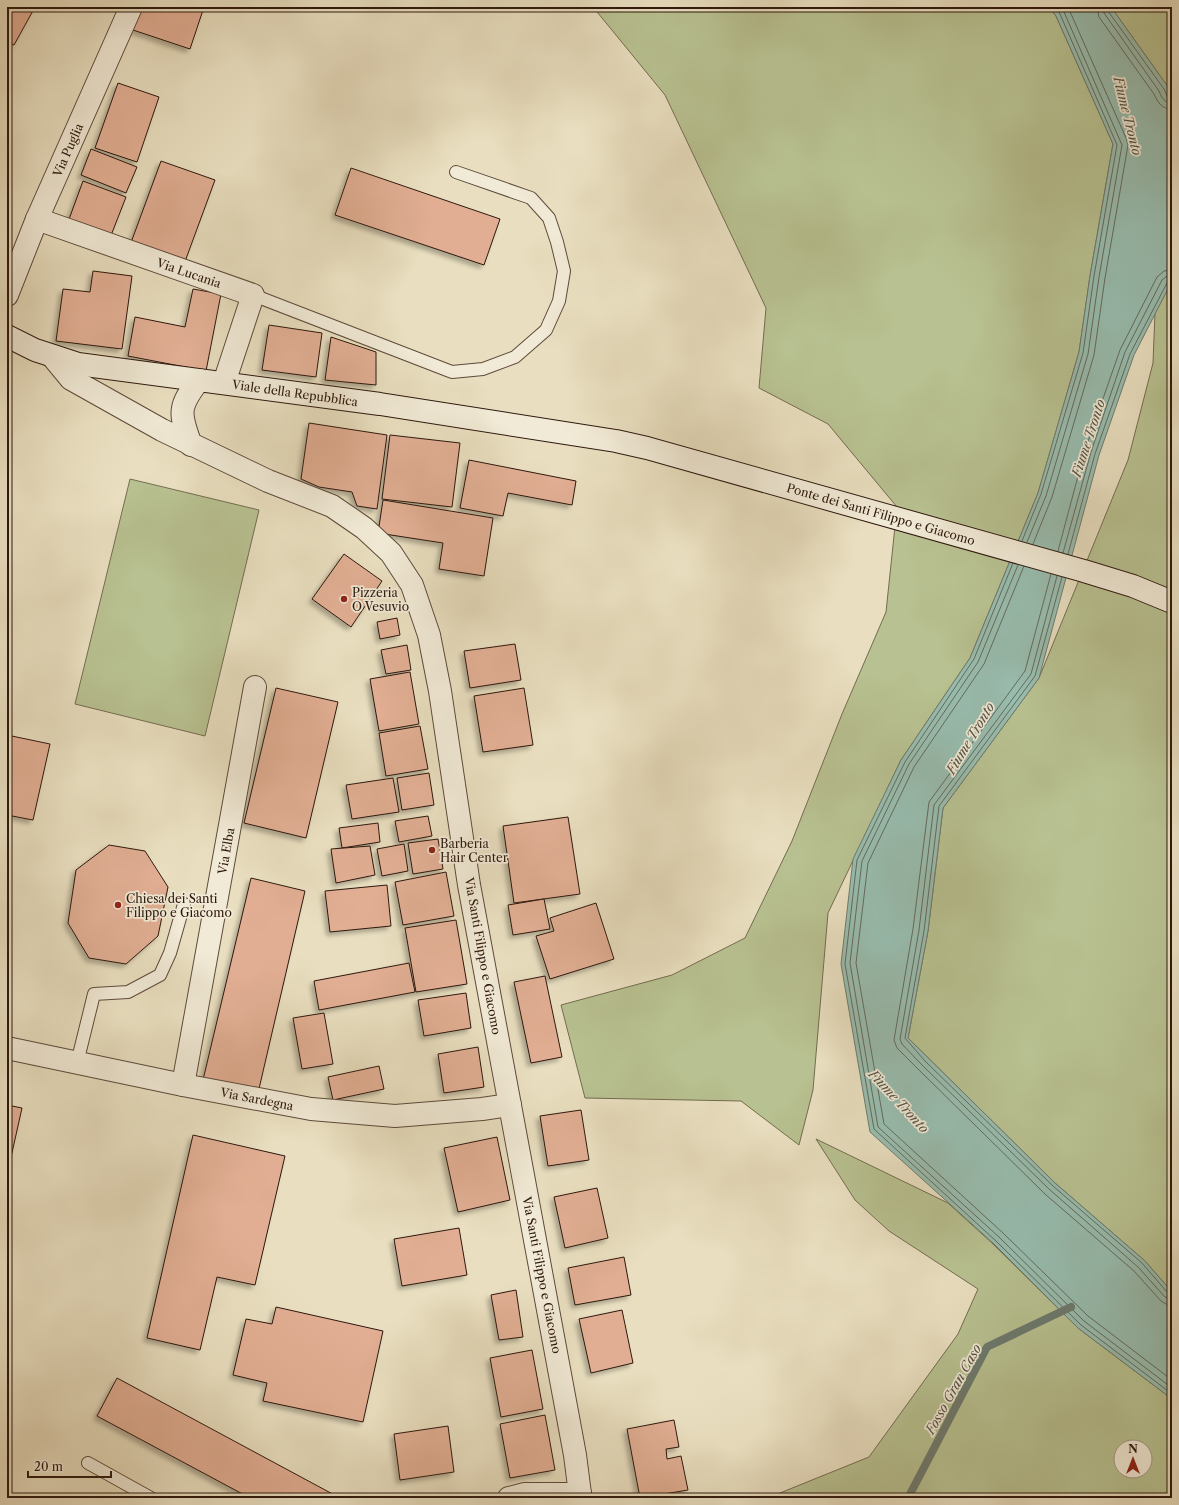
<svg xmlns="http://www.w3.org/2000/svg" width="1179" height="1505" font-family="'Libre Caslon Text',serif">
  <defs>
    <filter id="shadow"><feDropShadow dx="-3.5" dy="3.5" stdDeviation="2" flood-color="#0004"/></filter>
  </defs>
  <rect width="100%" height="100%" fill="#e9dfc0"/>
  <filter id="stains"><feTurbulence type="fractalNoise" baseFrequency=".005" numOctaves="4"/><feColorMatrix values="0 0 0 0 .2 0 0 0 0 .09 0 0 0 0 .02 0 0 0 .5 -.17"/></filter>
  <radialGradient id="worn" r=".72"><stop offset=".6" stop-color="#630" stop-opacity="0"/><stop offset="1" stop-color="#630" stop-opacity=".3"/></radialGradient>
  <g fill="#b8c191" stroke="#736c50" fill-rule="evenodd">
    <polygon points="593,7 1049,7 1056,16 1113,144 1090,276 1079,352 1038,493 970,658 901,760 828,913 813,1090 799,1145 741,1101 585,1098 561,1005 672,975 745,938 792,841 842,714 886,612 897,507 828,424 759,388 766,308 665,95"/>
    <polygon points="1111,7 1172,7 1172,99 1168,87"/>
    <polygon points="1172,281 1172,1292 1145,1261 1055,1183 908,1038 928,931 943,808 1039,678 1128,460 1153,363 1155,313"/>
    <polygon points="130,479 259,510 205,736 75,704"/>
    <path d="M 816,1139 L 948,1203 L 993,1244 L 1078,1328 L 1172,1399 L 1172,1498 L 772,1498 L 775,1495 L 869,1457 L 958,1334 L 978,1289 L 889,1231 L 855,1200 ZM 1121,1447 L 1145,1447 L 1145,1471 L 1121,1471 Z"/>
  </g>
  <polygon fill="#98bdaf" stroke="#6e7b6f" points="1049,7 1111,7 1168,87 1172,99 1172,281 1134,355 1099,455 1039,678 943,808 928,931 908,1038 1055,1183 1145,1261 1172,1292 1172,1399 1078,1328 993,1243 870,1132 841,964 853,859 901,760 970,658 1038,493 1079,352 1090,276 1113,144 1056,16"/>
  <g fill="none" stroke-linecap="round" stroke-linejoin="round">
    <g stroke="#636a5e" stroke-width="1">
      <path d="M 1097,7 L 1099,17 L 1154,94 C 1158,103 1162,109 1172,109"/>
      <path d="M 1103,7 L 1104,13 L 1159,91 C 1162,98 1164,103 1172,103"/>
      <polyline points="1108,7 1108,11 1164,89 1167,96 1172,98"/>
      <polyline points="1022,541 1041,494 1083,353 1094,276 1117,145 1060,14 1054,7"/>
      <polyline points="1027,542 1046,496 1088,354 1099,277 1122,145 1064,12 1061,7"/>
      <polyline points="1033,544 1052,497 1094,355 1105,278 1128,145 1126,138 1068,7"/>
      <polyline points="1058,551 1085,450 1120,350 1157,277 1164,271 1172,270"/>
      <polyline points="1063,553 1091,452 1125,352 1162,280 1167,276 1172,276"/>
      <polyline points="1068,554 1095,454 1130,354 1167,283 1172,281"/>
      <polyline points="1013,563 974,659 905,762 857,860 845,964 874,1129 996,1241 1081,1325 1172,1394"/>
      <polyline points="1018,565 978,662 909,764 862,861 850,963 878,1127 999,1237 1084,1321 1172,1388"/>
      <polyline points="1024,566 984,664 914,767 868,863 856,963 884,1124 1003,1233 1088,1316 1172,1380"/>
      <polyline points="1051,574 1025,671 929,802 913,929 894,1040 897,1048 917,1068 1045,1194 1134,1271 1161,1301 1166,1304 1172,1305"/>
      <polyline points="1057,576 1031,674 934,805 919,930 900,1039 902,1044 921,1064 1049,1189 1138,1267 1165,1297 1172,1299"/>
      <polyline points="1062,577 1035,676 939,806 924,931 905,1038 925,1061 1053,1186 1142,1263 1167,1292 1172,1294"/>
    </g>
    <polyline stroke="#6e7b6f" stroke-width="8" points="908,1498 987,1347 1071,1307"/>
  </g>
  <g fill="#e1ae93" stroke="#2e180e" filter="url(#shadow)">
    <polygon points="7,7 35,7 14,45 7,41"/>
    <polygon points="141,7 204,7 190,49 133,30"/>
    <polygon points="118,83 159,97 137,162 95,148"/>
    <polygon points="91,149 137,167 126,193 81,175"/>
    <polygon points="161,161 215,180 183,267 129,248"/>
    <polygon points="351,168 500,219 484,265 335,215"/>
    <polygon points="83,181 126,197 110,238 68,222"/>
    <polygon points="93,271 132,276 122,349 56,341 63,289 90,292"/>
    <polygon points="193,289 221,294 206,371 128,356 135,317 185,327"/>
    <polygon points="269,325 322,333 316,377 262,370"/>
    <polygon points="331,337 376,352 376,385 325,380"/>
    <polygon points="309,423 387,435 377,509 357,506 352,492 319,487 301,479"/>
    <polygon points="390,435 460,443 452,507 382,499"/>
    <polygon points="469,460 576,481 572,505 508,493 503,516 460,508"/>
    <polygon points="383,500 493,518 484,576 439,569 443,543 378,533"/>
    <polygon points="344,554 382,581 351,627 312,599"/>
    <polygon points="397,618 400,635 380,639 377,622"/>
    <polygon points="515,644 521,680 470,688 464,651"/>
    <polygon points="407,645 411,670 386,674 381,650"/>
    <polygon points="410,672 419,724 379,731 370,679"/>
    <polygon points="276,688 338,702 306,838 244,823"/>
    <polygon points="524,688 533,745 483,752 474,696"/>
    <polygon points="420,726 428,769 386,776 379,733"/>
    <polygon points="7,735 50,744 33,820 7,815"/>
    <polygon points="429,773 434,805 402,810 397,778"/>
    <polygon points="393,778 399,812 352,819 346,785"/>
    <polygon points="428,816 432,836 399,842 395,821"/>
    <polygon points="568,817 580,894 514,903 503,826"/>
    <polygon points="378,823 380,842 342,848 339,828"/>
    <polygon points="438,839 443,869 413,874 408,843"/>
    <polygon points="404,844 408,871 382,876 377,849"/>
    <polygon points="109,845 145,851 168,887 158,936 126,964 89,958 68,923 76,870"/>
    <polygon points="370,846 375,875 336,883 331,849"/>
    <polygon points="446,872 454,916 403,925 395,882"/>
    <polygon points="251,878 305,891 258,1093 203,1080"/>
    <polygon points="387,885 391,926 330,932 325,891"/>
    <polygon points="544,899 550,929 513,935 508,905"/>
    <polygon points="596,903 614,959 550,979 536,936 554,931 550,918"/>
    <polygon points="456,920 467,984 416,992 405,928"/>
    <polygon points="409,963 415,992 319,1010 314,981"/>
    <polygon points="545,976 562,1057 531,1063 514,982"/>
    <polygon points="466,993 471,1028 424,1036 418,1000"/>
    <polygon points="324,1013 333,1064 302,1069 293,1018"/>
    <polygon points="478,1047 484,1087 444,1093 438,1054"/>
    <polygon points="379,1066 384,1089 333,1100 328,1077"/>
    <polygon points="7,1105 22,1108 7,1175"/>
    <polygon points="581,1110 589,1160 548,1166 540,1116"/>
    <polygon points="193,1135 285,1156 255,1285 217,1277 200,1350 147,1338"/>
    <polygon points="497,1137 510,1200 458,1212 444,1148"/>
    <polygon points="597,1188 608,1238 565,1248 554,1197"/>
    <polygon points="459,1228 467,1275 402,1286 394,1239"/>
    <polygon points="624,1257 631,1295 575,1305 568,1268"/>
    <polygon points="516,1290 523,1337 499,1340 491,1295"/>
    <polygon points="276,1307 383,1331 363,1422 263,1401 267,1383 233,1375 246,1319 272,1324"/>
    <polygon points="622,1310 633,1363 591,1373 579,1319"/>
    <polygon points="532,1350 543,1409 501,1417 490,1358"/>
    <polygon points="117,1378 340,1498 250,1498 97,1416"/>
    <polygon points="545,1415 555,1470 510,1478 500,1424"/>
    <polygon points="674,1420 679,1447 666,1449 667,1459 681,1456 688,1490 640,1498 627,1429"/>
    <polygon points="448,1426 454,1472 400,1480 394,1434"/>
  </g>
  <g fill="none" stroke-linecap="round" stroke-linejoin="round">
    <defs>
      <g id="lane">
        <polyline points="253,295 452,372 483,369 515,357 546,330 559,301 564,271 557,242 549,218 531,198 456,172"/>
        <polyline points="77,1063 94,994 128,992 160,975 170,953 184,904"/>
        <polyline points="88,1463 151,1498"/>
      </g>
      <g id="street">
        <polyline points="37,219 253,295 224,383"/>
        <polyline points="7,295 37,219 131,7"/>
        <polyline points="52,356 71,379 162,430 268,481 332,506 364,528 391,553 412,585 429,635 440,691 469,885 575,1455 580,1494 579,1498"/>
        <path d="M 191,445 C 179,413 178,407 199,380"/>
        <polyline points="7,1048 183,1085 311,1109 395,1116 482,1109 510,1105"/>
        <polyline points="183,1085 255,687"/>
        <polyline points="509,1498 525,1494 580,1494"/>
      </g>
      <polyline id="secondary" points="7,336 35,350 78,364 380,404 616,441 647,448 1084,571 1133,586 1172,602"/>
    </defs>
    <use href="#lane" stroke="#5d4a3a" stroke-width="14"/>
    <use href="#street" stroke="#5d4a3a" stroke-width="24"/>
    <use href="#secondary" stroke="#2e180e" stroke-width="24"/>
    <use href="#lane" stroke="#f1ead6" stroke-width="12"/>
    <use href="#street" stroke="#f1ead6" stroke-width="22"/>
    <use href="#secondary" stroke="#f1ead6" stroke-width="22"/>
  </g>
  <g fill="#8f2418" stroke="#f1ead6" stroke-width="1.5">
    <circle cx="344" cy="599" r="4"/>
    <circle cx="432" cy="850" r="4"/>
    <circle cx="118" cy="905" r="4"/>
  </g>
  <g text-anchor="middle" dominant-baseline="central" stroke-width="3.5" stroke-linejoin="round" paint-order="stroke">
    <g font-size="12" fill="#2e180e" stroke="#f1ead6">
      <text transform="translate(68 150) rotate(-66)">Via Puglia</text>
      <text transform="translate(189 273) rotate(19)">Via Lucania</text>
      <text transform="translate(295 393) rotate(8)">Viale della Repubblica</text>
      <text transform="translate(881 514) rotate(16)">Ponte dei Santi Filippo e Giacomo</text>
      <text transform="translate(226 851) rotate(-80)">Via Elba</text>
      <text transform="translate(483 956) rotate(80)">Via Santi Filippo e Giacomo</text>
      <text transform="translate(257 1099) rotate(11)">Via Sardegna</text>
      <text transform="translate(542 1275) rotate(79)">Via Santi Filippo e Giacomo</text>
    </g>
    <g font-size="12" fill="#2e180e" stroke="#f1ead6" text-anchor="start">
      <text x="352" y="592">Pizzeria<tspan x="352" dy="14">O Vesuvio</tspan></text>
      <text x="440" y="843">Barberia<tspan x="440" dy="14">Hair Center</tspan></text>
      <text x="126" y="898">Chiesa dei Santi<tspan x="126" dy="14">Filippo e Giacomo</tspan></text>
    </g>
    <g font-size="13" font-style="italic" fill="#535246" stroke="#f1ead6">
      <text transform="translate(1128 116) rotate(76)">Fiume Tronto</text>
      <text transform="translate(1088 438) rotate(-72)">Fiume Tronto</text>
      <text transform="translate(970 738) rotate(-59)">Fiume Tronto</text>
      <text transform="translate(899 1101) rotate(47)">Fiume Tronto</text>
      <text transform="translate(953 1389) rotate(-61)">Fosso Gran Caso</text>
    </g>
  </g>
  <rect width="1179" height="1505" fill="none" stroke="#e9dfc0" stroke-width="24"/>
  <rect x="8" y="8" width="1163" height="1489" fill="none" stroke="#2e180e" stroke-width="2"/>
  <rect x="12" y="12" width="1155" height="1481" fill="none" stroke="#2e180e"/>
  <g transform="translate(1133 1459)"><circle r="19" fill="#f1ead6" stroke="#a39686"/>
  <path d="M0-3L7 15L0 10L-7 15Z" fill="#8f2418"/>
  <text y="-6" font-size="11" font-weight="bold" text-anchor="middle" fill="#2e180e">N</text>
  </g>
  <path d="M28 1471v6h83v-6" fill="none" stroke="#2e180e" stroke-width="2"/>
  <text x="34" y="1471" font-size="12" fill="#2e180e" stroke="#f1ead6" stroke-width="3" paint-order="stroke">20 m</text>
  <rect width="100%" height="100%" filter="url(#stains)"/>
  <rect width="100%" height="100%" fill="url(#worn)"/>
</svg>
